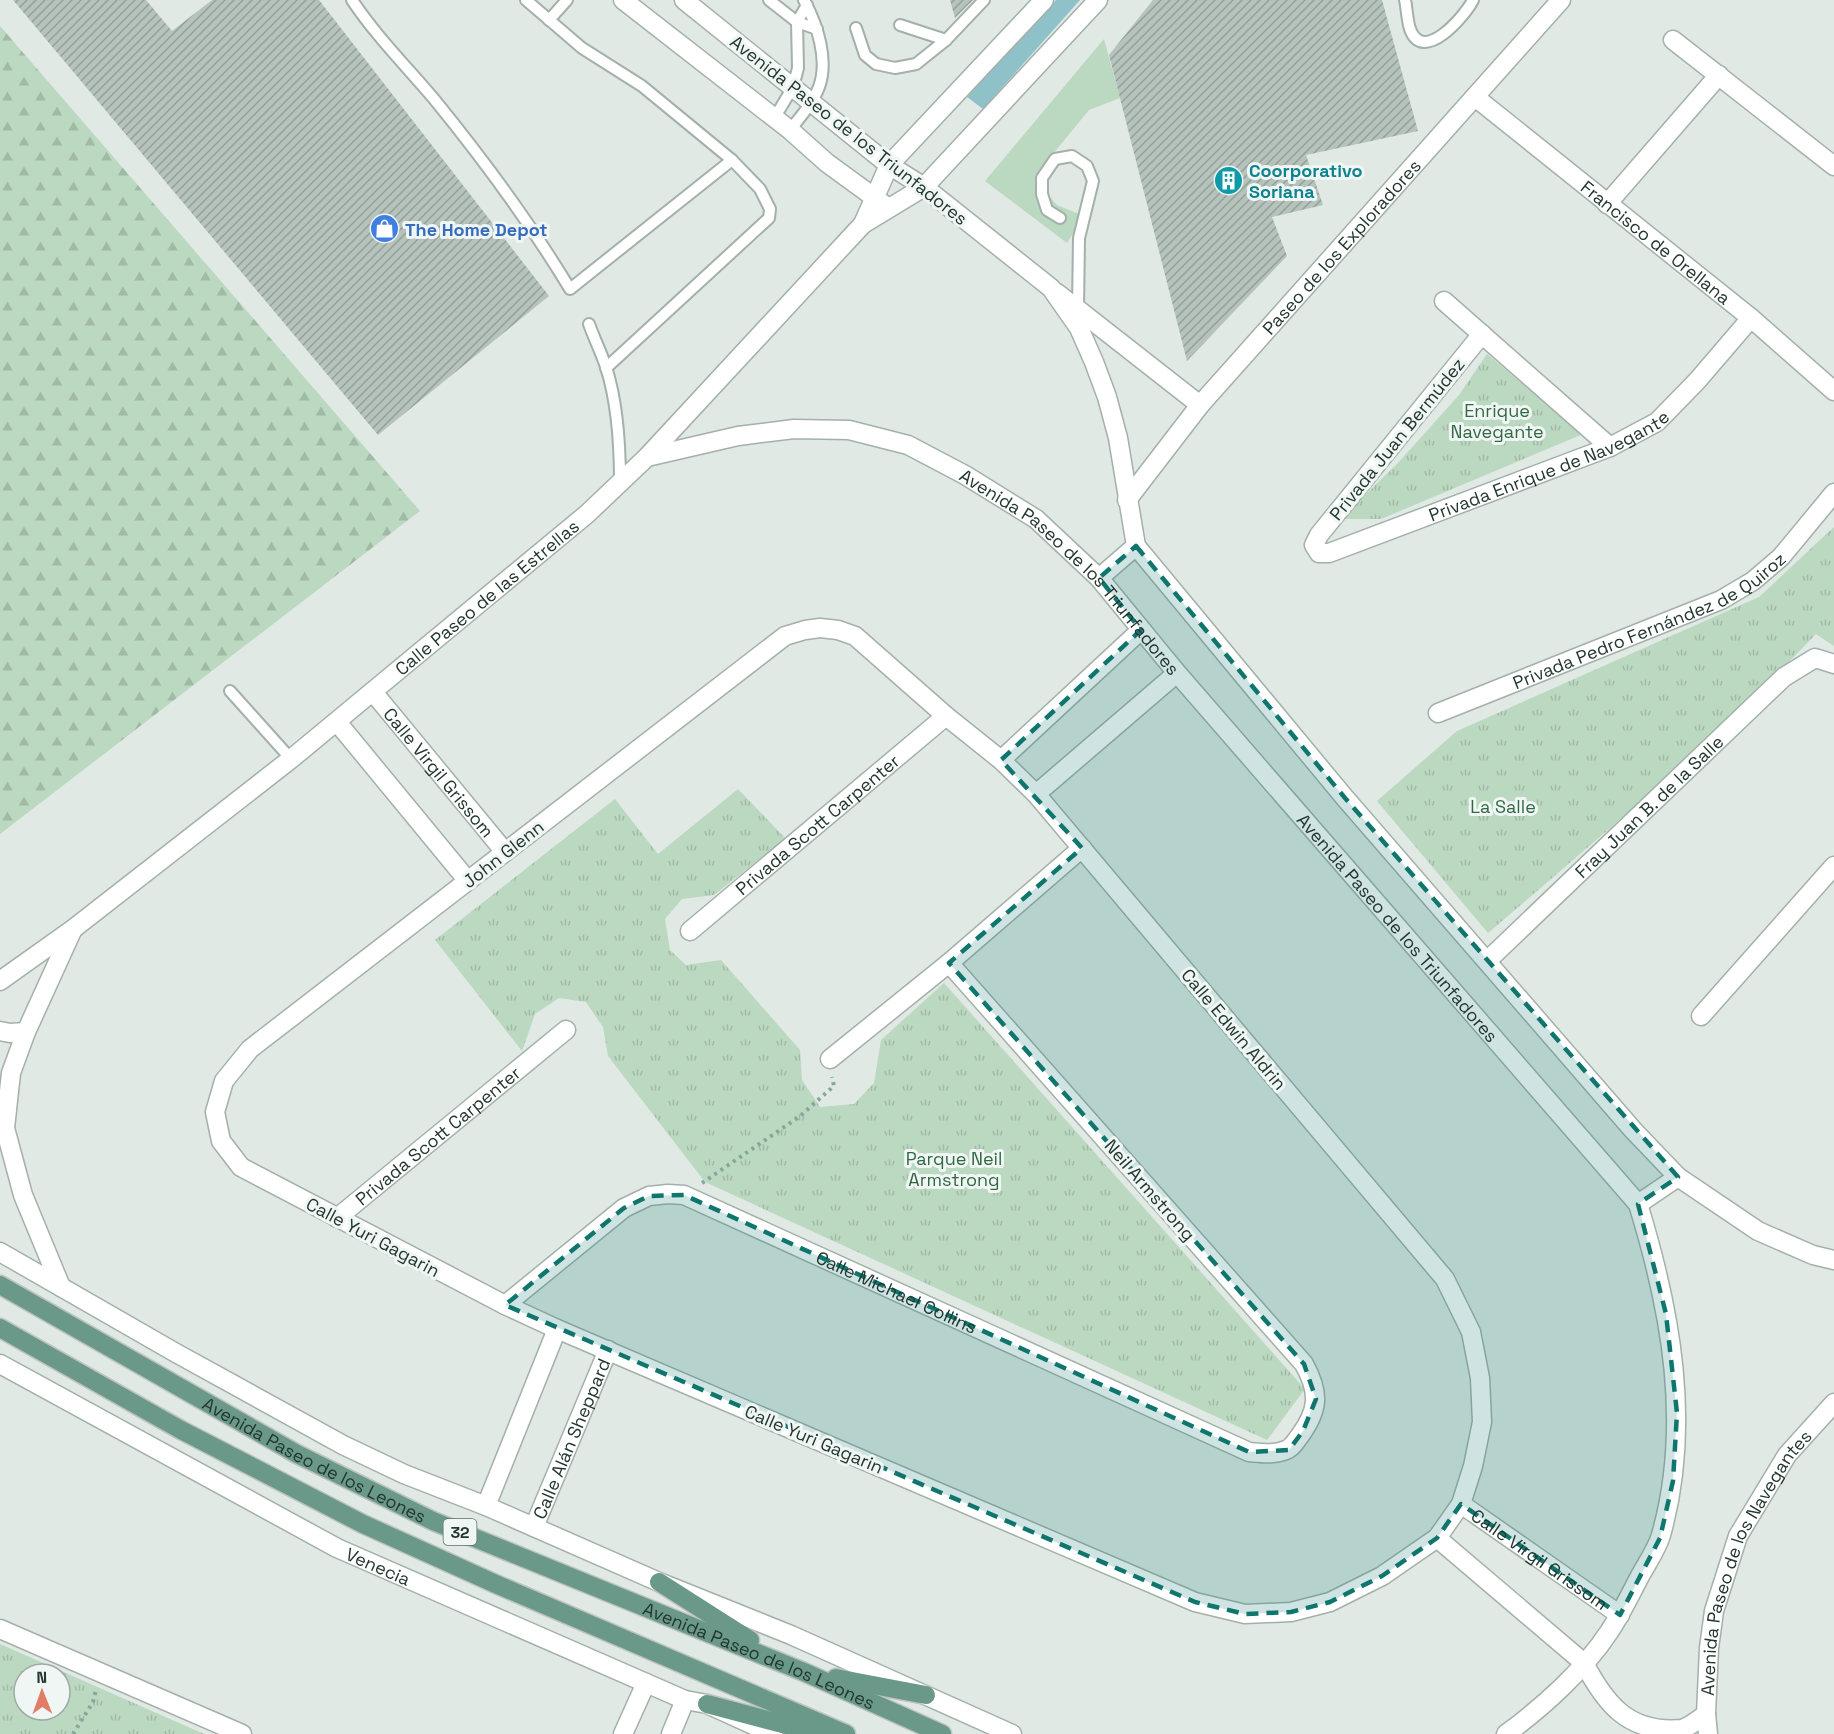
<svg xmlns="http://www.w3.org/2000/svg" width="1834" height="1734" font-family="'Space Grotesk',sans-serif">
  <defs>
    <pattern id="forest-firs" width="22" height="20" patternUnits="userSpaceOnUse" patternTransform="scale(1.5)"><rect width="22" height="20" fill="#bbd8c1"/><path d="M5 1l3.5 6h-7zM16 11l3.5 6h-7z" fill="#a0baa6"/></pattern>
    <pattern id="park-tufts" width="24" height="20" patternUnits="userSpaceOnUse" patternTransform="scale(1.5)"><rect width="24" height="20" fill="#bbd8c1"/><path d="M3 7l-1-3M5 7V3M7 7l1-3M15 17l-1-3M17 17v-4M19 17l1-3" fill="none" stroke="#a0baa6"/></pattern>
    <pattern id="building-hatch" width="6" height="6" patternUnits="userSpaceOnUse" patternTransform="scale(1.5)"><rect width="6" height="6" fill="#b6c3bd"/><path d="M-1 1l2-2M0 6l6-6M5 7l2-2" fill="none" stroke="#949f9a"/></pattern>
  </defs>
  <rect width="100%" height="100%" fill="#e0e9e4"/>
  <polygon fill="#bbd8c1" points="1104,39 1120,98 1089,110 1052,155 1046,181 1048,195 1057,205 1084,216 1067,243 985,181"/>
  <polygon fill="url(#forest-firs)" points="0,26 420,511 0,834"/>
  <g fill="url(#park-tufts)" fill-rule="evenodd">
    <polygon points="1487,354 1583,434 1381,519 1340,519 1397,464 1459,395"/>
    <path d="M 1834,527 L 1834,646 L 1816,634 C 1714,741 1600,837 1488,933 L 1377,801 L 1457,731 L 1759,597 Z"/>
    <polygon points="738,789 786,839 714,895 682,899 665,919 670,950 686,965 721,960 800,1050 802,1080 820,1107 854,1104 874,1083 881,1040 944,983 1305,1389 1267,1440 705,1182 608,1056 603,1027 586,1002 559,998 535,1014 522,1051 435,940 615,799 658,854"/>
    <path d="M 0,1644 L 204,1734 L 0,1734 ZM 24,1674 L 60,1674 L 60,1710 L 24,1710 Z"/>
  </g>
  <polygon fill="#8ec2c8" points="1056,0 1080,0 983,109 967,97"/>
  <g fill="url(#building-hatch)">
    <polygon points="13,0 146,0 172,31 212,0 319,0 549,296 378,435"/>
    <polygon points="950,0 973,0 955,18"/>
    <polygon points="1153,0 1382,0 1418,131 1306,155 1323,205 1272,217 1287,256 1187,361 1109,55"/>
  </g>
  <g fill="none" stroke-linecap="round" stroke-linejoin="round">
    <defs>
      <g id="service">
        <path d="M 352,0 C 376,36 406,66 434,99 C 483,159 530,223 570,289 L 732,160"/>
        <polyline points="526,0 582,48 642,86 732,160 760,189 770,209 769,218 606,368"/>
        <polyline points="769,0 797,22 817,29"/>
        <path d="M 1405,0 C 1407,9 1407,20 1410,29 C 1423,65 1465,16 1473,0"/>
        <polyline points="549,20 567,0"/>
        <polyline points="900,25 946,40"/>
        <polyline points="856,28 865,55 876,64 895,68 916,64 946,40 984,0"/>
        <polyline points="775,117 793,87 798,68 797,22 807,5"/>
        <path d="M 790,130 C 801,116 813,103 819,87 C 829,60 817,24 804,0"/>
        <polyline points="1060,218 1047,210 1042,194 1042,178 1055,159 1072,156 1087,166 1093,181 1079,238 1078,309"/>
        <path d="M 589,324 C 594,338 601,352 606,367 C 617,401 620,447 620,482"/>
        <polyline points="230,691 291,759"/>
      </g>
      <g id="minor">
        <polyline points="623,0 790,130 827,163 886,206"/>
        <polyline points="684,0 889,165"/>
        <polyline points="1673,40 1834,166"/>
        <path id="s1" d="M 1475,97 L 1751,318 L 1834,391"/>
        <polyline points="1607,204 1719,75"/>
        <polyline points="1057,293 1200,405"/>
        <polyline points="1444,301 1610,447"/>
        <path id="s2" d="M 1482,334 L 1319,535 L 1314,545 L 1319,553 L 1329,553 L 1610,447 L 1657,422 L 1697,381 L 1751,318"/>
        <path id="s3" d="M 1127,500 L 1200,405 L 1561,0"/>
        <polygon points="820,628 838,630 855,636 946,716 1001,760 1036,794 1445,1279 1471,1332 1480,1378 1482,1422 1473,1466 1461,1504 1437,1538 1382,1576 1330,1602 1291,1612 1245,1614 1195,1602 557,1329 505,1305 241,1167 221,1141 215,1112 224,1081 250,1049 785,636 805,630"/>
        <path id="s4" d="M 373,692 L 505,852"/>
        <path id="s5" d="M 1438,713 L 1721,600 L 1753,581 L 1781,557 L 1834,493"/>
        <polyline points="337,722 468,881"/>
        <polyline points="1001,760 1141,630"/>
        <polyline points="1036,794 1177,673"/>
        <path id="s6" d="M 690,931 L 946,716"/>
        <path id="s7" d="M 1487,961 L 1784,677 L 1815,658 L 1834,664"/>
        <polyline points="1701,1016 1834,866"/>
        <polyline points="830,1059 949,963 1082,848"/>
        <path id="s8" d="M 337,1218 L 566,1030"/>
        <path id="s9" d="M 505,1305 L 624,1208 L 649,1196 L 668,1194 L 684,1195 L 1249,1452 C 1262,1453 1274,1455 1286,1450 C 1292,1448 1295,1442 1299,1437 C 1319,1410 1320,1393 1304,1364 L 949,963"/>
        <path id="s10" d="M 1461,1504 L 1620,1615"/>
        <polyline points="486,1506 557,1329"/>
        <path id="s11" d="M 534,1527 L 608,1350"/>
        <polyline points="1437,1538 1584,1663"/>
        <polyline points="0,1629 242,1734"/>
        <polyline points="623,1734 646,1683"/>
        <polyline points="671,1734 685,1700"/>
      </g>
      <g id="tertiary">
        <polyline points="889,165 924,187 1051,288 1079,328 1094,362 1107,397 1118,438 1136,546 1345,798 1633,1130 1678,1177 1758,1231 1813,1255 1834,1260"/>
        <polyline points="863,224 889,165 1044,0"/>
        <path id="s12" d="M 647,457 L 738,436 L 794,429 L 849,430 L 908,445 L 965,475 L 1036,519 L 1099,578 L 1177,673 L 1638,1204 C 1671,1311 1692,1425 1661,1535 C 1657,1549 1647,1563 1640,1576 C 1630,1595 1621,1614 1609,1632 C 1584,1670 1543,1707 1506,1734"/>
        <polyline points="1099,578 1136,546"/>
        <path id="s13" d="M 0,981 L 73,929 L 291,759 L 587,514 L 647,457 L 863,224 L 924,187 L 1098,0"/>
        <polyline points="0,1031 10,1033 26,1032"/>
        <polyline points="1638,1204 1678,1177"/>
        <polyline points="0,1252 176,1353 343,1445 404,1474 486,1506 659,1582 791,1635 1012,1734"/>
        <polyline points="61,1287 23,1195 5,1128 11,1073 26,1032 72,931"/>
        <path id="s14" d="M 0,1364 L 337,1548 L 685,1700 L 707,1704 L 773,1734"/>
        <path d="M 1584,1663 C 1605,1703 1628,1734 1682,1729 C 1691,1726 1699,1719 1706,1714"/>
        <path id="s15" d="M 1708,1734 L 1706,1714 L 1709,1648 L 1714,1611 L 1738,1536 L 1787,1455 L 1834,1403"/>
      </g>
      <g id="primary">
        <path id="s16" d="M 0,1285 L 297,1454 L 433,1521 L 804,1672 L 942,1734"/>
        <polyline points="0,1328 181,1430 363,1524 498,1585 846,1734"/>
        <polyline points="659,1582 750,1640"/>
        <polyline points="836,1678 926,1695"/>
        <polyline points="707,1704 820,1734"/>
      </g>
    </defs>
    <use href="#service" stroke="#a4b0aa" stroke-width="14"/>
    <use href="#minor" stroke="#a4b0aa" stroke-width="21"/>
    <use href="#tertiary" stroke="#a4b0aa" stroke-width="21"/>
    <use href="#primary" stroke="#bdc3c1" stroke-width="21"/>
    <g stroke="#84a99b" stroke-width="4" stroke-dasharray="3 4.5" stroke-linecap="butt">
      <polyline points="702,1183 799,1117 834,1086 832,1077"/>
      <polyline points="73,1734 93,1702 96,1690"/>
    </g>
    <use href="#service" stroke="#fff" stroke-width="10"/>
    <use href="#minor" stroke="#fff" stroke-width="18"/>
    <use href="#tertiary" stroke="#fff" stroke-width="18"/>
    <use href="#primary" stroke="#6a998a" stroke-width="18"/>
  </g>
  <path fill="#0f766e" fill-opacity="0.2" stroke="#0f766e" stroke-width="4.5" stroke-dasharray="12 8" stroke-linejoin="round" d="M 1136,546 L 1345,798 L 1678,1177 L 1638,1204 L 1666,1314 L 1677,1413 L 1673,1481 L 1660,1538 L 1620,1615 L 1461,1504 L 1437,1538 L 1382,1576 L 1330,1602 L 1291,1612 L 1245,1614 L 1195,1602 L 505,1305 L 624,1208 L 649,1196 L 684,1195 L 1249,1452 L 1289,1450 L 1303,1431 L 1316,1399 L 1304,1364 L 949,963 L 1082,848 L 1001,760 L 1141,630 L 1099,578 Z"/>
  <defs>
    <symbol id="building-disc" viewBox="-11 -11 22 22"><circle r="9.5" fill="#0f9aa8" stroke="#f0f6f3"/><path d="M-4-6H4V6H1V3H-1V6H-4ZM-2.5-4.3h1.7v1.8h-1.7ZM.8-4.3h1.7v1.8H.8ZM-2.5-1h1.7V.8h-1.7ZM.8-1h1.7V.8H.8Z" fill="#fff"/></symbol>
    <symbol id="shop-disc" viewBox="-11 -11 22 22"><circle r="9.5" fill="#3f7fe0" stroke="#f0f6f3"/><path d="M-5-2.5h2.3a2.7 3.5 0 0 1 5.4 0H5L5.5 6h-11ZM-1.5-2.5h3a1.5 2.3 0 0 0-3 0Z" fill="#fff"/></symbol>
  </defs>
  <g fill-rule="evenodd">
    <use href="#building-disc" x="1212" y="164" width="33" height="33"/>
    <use href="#shop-disc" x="368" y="212" width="33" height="33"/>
  </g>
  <g text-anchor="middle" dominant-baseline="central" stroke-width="6" stroke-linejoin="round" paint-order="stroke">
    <rect fill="#f0f6f3" stroke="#60706a" stroke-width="1.5" x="443.5" y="1519" width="33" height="26" rx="4.5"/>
    <g font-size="16" font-weight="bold" fill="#233730">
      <text x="460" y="1532">32</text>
    </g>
    <g font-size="18" fill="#233730" stroke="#f0f6f3">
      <text transform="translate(849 130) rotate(38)">Avenida Paseo de los Triunfadores</text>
      <text stroke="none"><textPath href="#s1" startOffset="232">Francisco de Orellana</textPath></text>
      <text stroke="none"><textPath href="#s3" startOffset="332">Paseo de los Exploradores</textPath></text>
      <text transform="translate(1397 439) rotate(-51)">Privada Juan Bermúdez</text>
      <text stroke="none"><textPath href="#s2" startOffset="526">Privada Enrique de Navegante</textPath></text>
      <text stroke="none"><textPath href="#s12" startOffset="474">Avenida Paseo de los Triunfadores</textPath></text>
      <text stroke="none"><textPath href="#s13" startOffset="620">Calle Paseo de las Estrellas</textPath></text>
      <text stroke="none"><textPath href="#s5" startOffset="231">Privada Pedro Fernández de Quiroz</textPath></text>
      <text stroke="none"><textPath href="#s4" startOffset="104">Calle Virgil Grissom</textPath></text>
      <text stroke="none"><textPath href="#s7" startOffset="224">Fray Juan B. de la Salle</textPath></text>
      <text stroke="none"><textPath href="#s6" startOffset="166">Privada Scott Carpenter</textPath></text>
      <text transform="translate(503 854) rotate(-38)">John Glenn</text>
      <text stroke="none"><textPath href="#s12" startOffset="960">Avenida Paseo de los Triunfadores</textPath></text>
      <text transform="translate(1234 1029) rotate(50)">Calle Edwin Aldrin</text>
      <text stroke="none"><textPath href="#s8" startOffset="130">Privada Scott Carpenter</textPath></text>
      <text transform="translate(1150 1190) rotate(49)">Neil Armstrong</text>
      <text transform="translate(373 1237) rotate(28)">Calle Yuri Gagarin</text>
      <text stroke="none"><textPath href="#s9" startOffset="450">Calle Michael Collins</textPath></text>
      <text stroke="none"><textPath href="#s11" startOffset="96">Calle Alán Sheppard</textPath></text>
      <text transform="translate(814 1439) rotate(23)">Calle Yuri Gagarin</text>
      <text stroke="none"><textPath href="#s16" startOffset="360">Avenida Paseo de los Leones</textPath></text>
      <text stroke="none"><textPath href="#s10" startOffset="96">Calle Virgil Grissom</textPath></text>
      <text stroke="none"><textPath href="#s15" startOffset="183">Avenida Paseo de los Navegantes</textPath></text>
      <text stroke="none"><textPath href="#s14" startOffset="429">Venecia</textPath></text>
      <text stroke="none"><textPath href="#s16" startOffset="846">Avenida Paseo de los Leones</textPath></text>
    </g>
    <g font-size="18" font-weight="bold" fill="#0d838f" stroke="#f0f6f3" text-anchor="start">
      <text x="1249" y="170">Coorporativo<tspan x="1249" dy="21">Soriana</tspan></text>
    </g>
    <g font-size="18" font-weight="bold" fill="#366cbe" stroke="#f0f6f3" text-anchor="start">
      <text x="405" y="229">The Home Depot</text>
    </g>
    <g font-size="18" fill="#326944" stroke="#f0f6f3">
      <text x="1497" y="410">Enrique<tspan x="1497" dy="21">Navegante</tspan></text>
      <text x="1503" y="806">La Salle</text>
      <text x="954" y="1158">Parque Neil<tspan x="954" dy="21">Armstrong</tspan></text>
    </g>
  </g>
  <g transform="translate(42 1692) rotate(359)"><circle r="28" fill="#f0f6f3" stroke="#9eaaa5" stroke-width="1.5"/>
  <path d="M0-4.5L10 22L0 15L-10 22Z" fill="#e17d66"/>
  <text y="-9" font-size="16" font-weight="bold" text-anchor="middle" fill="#233730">N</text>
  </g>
</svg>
